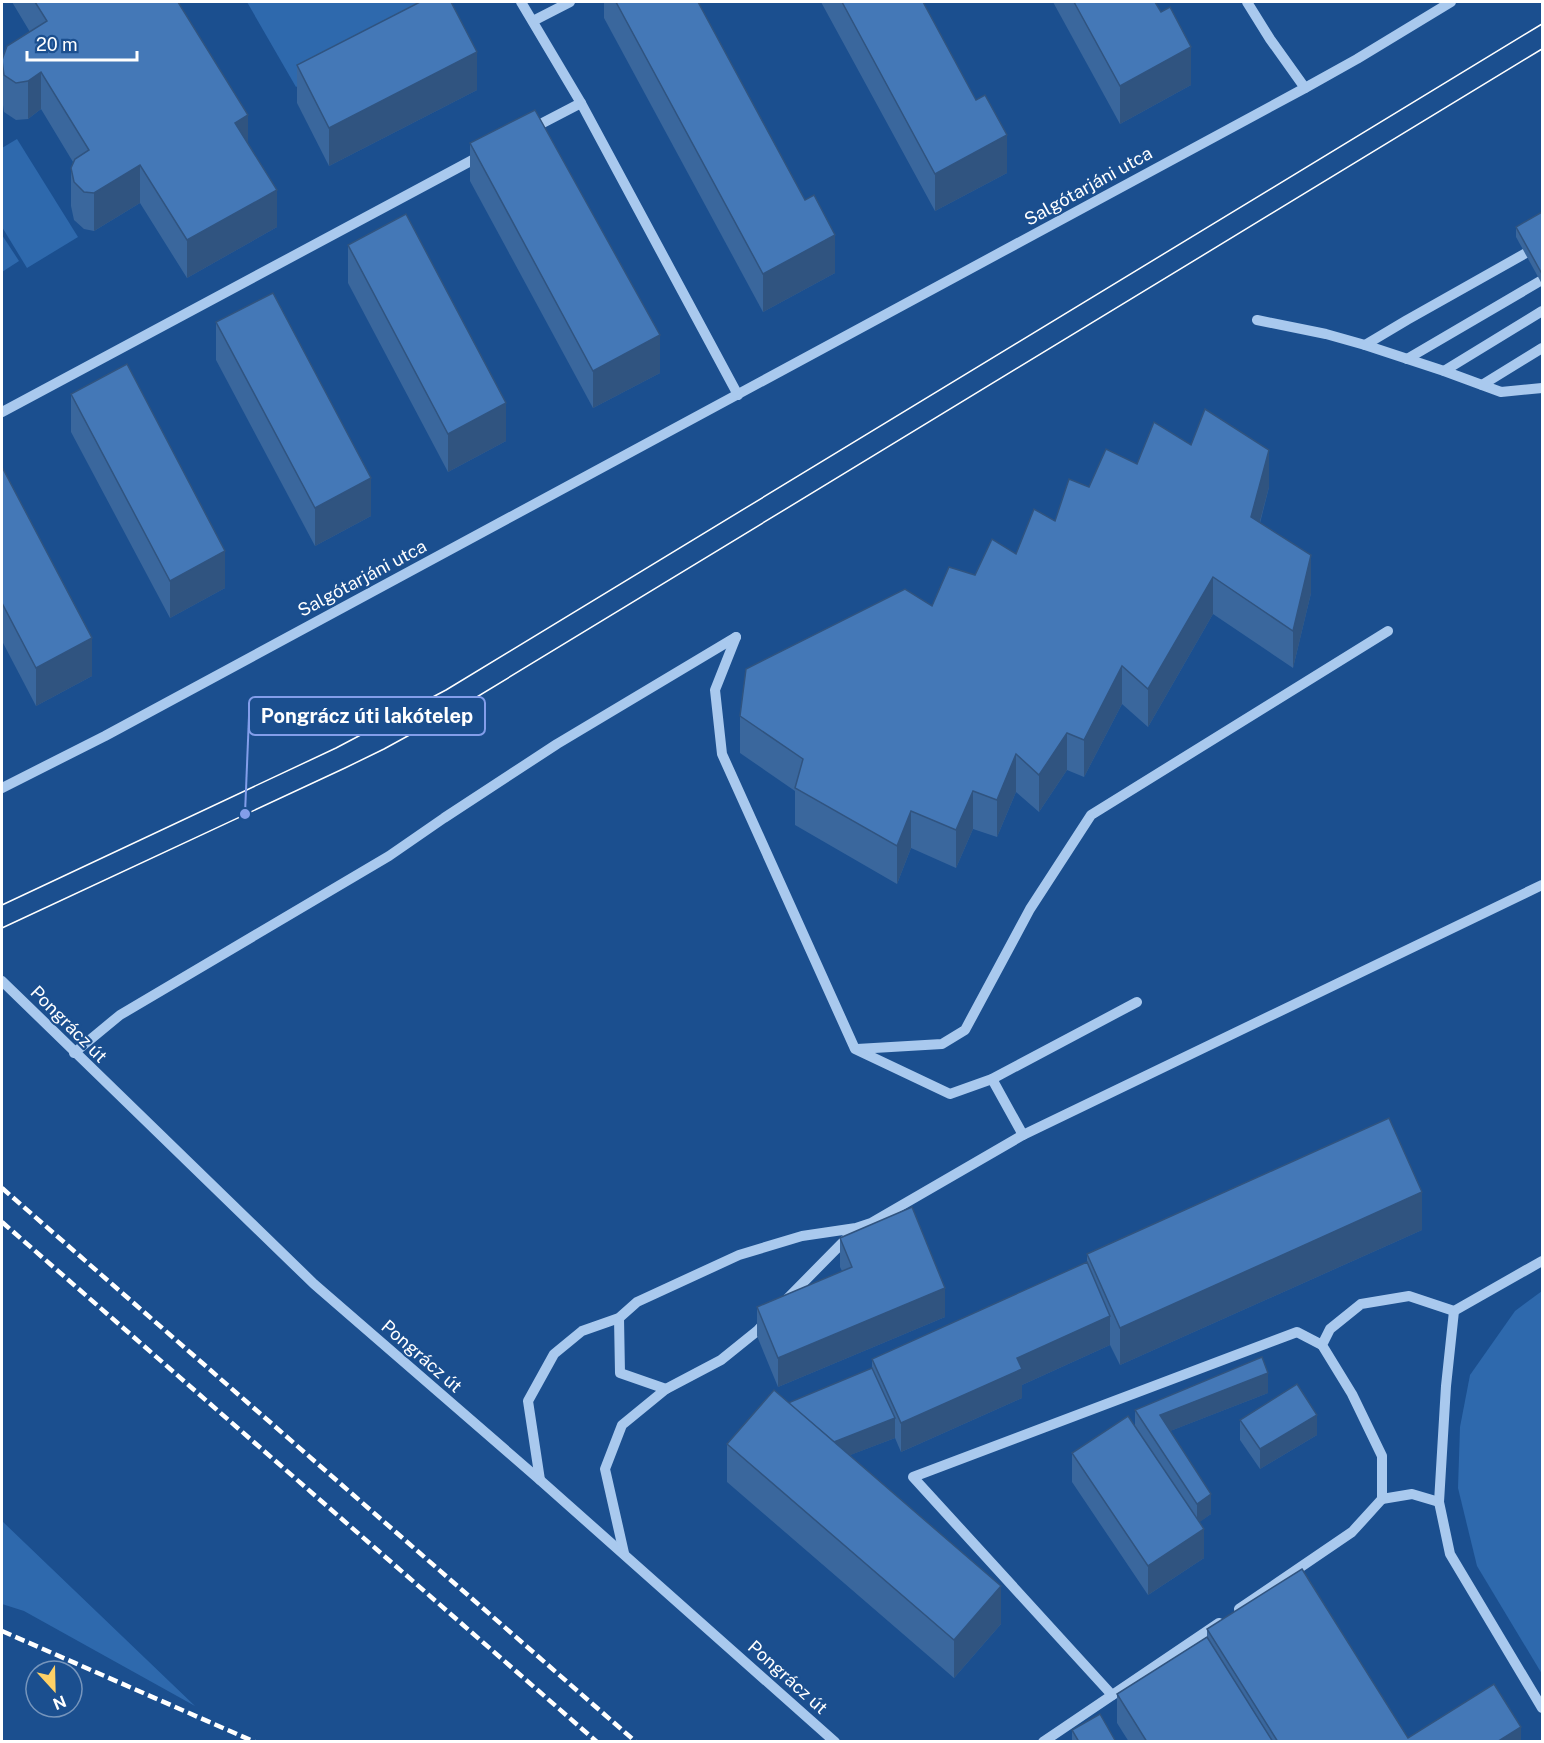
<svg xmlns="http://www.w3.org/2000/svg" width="1544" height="1743" font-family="'Public Sans',sans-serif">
  <rect width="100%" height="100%" fill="#1b4f8f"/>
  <g fill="#2e69ad">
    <polygon points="247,2 431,2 434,7 296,87"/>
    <polygon points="17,139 78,237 27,268 2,227 2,148"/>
    <polygon points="2,235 19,261 2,272"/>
    <polygon points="1542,1291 1542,1674 1477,1566 1458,1488 1460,1427 1470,1375 1515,1311"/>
    <polygon points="2,1521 195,1706 24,1611 2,1604"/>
  </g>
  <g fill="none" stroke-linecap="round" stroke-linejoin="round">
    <g stroke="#a9c9ee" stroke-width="10">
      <polyline points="521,2 581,103 738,395"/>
      <polyline points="1247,2 1270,39 1305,88"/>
      <polyline points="533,21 570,2"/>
      <polyline points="531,129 581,103"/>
      <polyline points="1257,320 1326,334 1365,345 1444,371 1501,392 1542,388"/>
      <polyline points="1365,345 1407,320 1542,244"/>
      <polyline points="1407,359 1542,280"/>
      <polyline points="1444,371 1542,311"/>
      <polyline points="1482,385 1542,348"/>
      <polyline points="2,412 480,156"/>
      <polyline points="736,637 715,690 722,754 855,1049 950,1094 992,1079 1137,1002"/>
      <polyline points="2,788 105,736 1305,88 1357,59 1451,2"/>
      <polyline points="2,981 314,1284 540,1480 835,1742"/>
      <polyline points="857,1049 942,1044 965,1030 1030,909 1091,815 1388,631"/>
      <polyline points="74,1053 120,1015 389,856 444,818 557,744 736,637"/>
      <polyline points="992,1079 1023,1135"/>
      <polyline points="785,1301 850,1235"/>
      <polyline points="1454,1311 1446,1386 1439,1502 1450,1554 1542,1708"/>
      <polyline points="619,1318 620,1373 666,1389"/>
      <polyline points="540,1480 528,1401 554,1354 582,1331 619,1318 637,1302 739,1255 802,1236 856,1228 871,1223 1023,1135 1542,885"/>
      <polyline points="1382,1499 1412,1494 1439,1502"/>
      <polyline points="624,1553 605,1469 622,1425 666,1389 721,1360 757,1331 766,1321"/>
      <polyline points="1239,1609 1352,1532 1382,1499 1382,1456 1352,1394 1322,1345 1330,1329 1361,1304 1409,1296 1454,1311 1542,1261"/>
      <polyline points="1112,1695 913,1477 1297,1332 1322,1345"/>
      <polyline points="1043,1742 1219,1623"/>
    </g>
    <g stroke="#fff" stroke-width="1.5">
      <polyline points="2,905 336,748 446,690 1542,24"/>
      <polyline points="2,928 345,768 384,749 457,709 1542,49"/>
    </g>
    <g stroke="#fff" stroke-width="4.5" stroke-dasharray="10 4.5" stroke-linecap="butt">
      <polyline points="2,1188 636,1742"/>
      <polyline points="2,1222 597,1742"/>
      <polyline points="2,1631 255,1742"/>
    </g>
  </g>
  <g fill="#3a679d">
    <polygon points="12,2 178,2 248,144 277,227 187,278 140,203 94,231 84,229 74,220 71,206 71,168 73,162 41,109 28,119 16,120 4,112 2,98 2,60 30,32"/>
    <polygon points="604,2 698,2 835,273 763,312 604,18"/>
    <polygon points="821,2 923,2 1007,173 935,211"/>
    <polygon points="1053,2 1155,2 1191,85 1120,124"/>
    <polygon points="297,65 477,90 329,166 297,103"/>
    <polygon points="470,143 660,373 593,408 470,181"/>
    <polygon points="1542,212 1542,284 1516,237 1516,227"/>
    <polygon points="348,245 506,441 448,472 348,283"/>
    <polygon points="216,322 371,516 315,546 216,360"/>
    <polygon points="71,394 225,588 170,618 71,432"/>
    <polygon points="1191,445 1269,487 1260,523 1311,593 1293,668 1213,614 1148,727 1122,704 1084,777 1067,770 1039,812 1016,792 997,837 973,829 956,868 911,848 897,884 795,825 795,791 740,753 740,716 932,606 975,575 1016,554 1055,521 1089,487 1137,464"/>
    <polygon points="2,467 92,676 36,706 2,641"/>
    <polygon points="1422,1230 1120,1365 1110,1345 1022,1385 1022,1398 901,1452 895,1438 850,1455 1001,1624 954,1678 727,1482 727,1444 872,1368 872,1359 1087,1262 1087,1254"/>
    <polygon points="840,1238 945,1317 778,1387 757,1336 757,1307 842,1271 840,1267"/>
    <polygon points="1268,1393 1170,1431 1211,1514 1199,1522 1204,1558 1148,1595 1072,1482 1072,1453 1135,1426 1135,1410"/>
    <polygon points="1240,1420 1317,1435 1260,1469 1240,1440"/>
    <polygon points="1207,1629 1408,1738 1521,1742 1129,1742 1117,1723 1117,1694 1207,1637"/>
    <polygon points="1072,1730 1116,1742 1072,1742"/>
  </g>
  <g fill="#305480">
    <polygon points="1191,47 1191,85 1120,124 1120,86"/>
    <polygon points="477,52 477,90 329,166 329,128"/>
    <polygon points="41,72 41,109 28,119 28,81"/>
    <polygon points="248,115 248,152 235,123"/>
    <polygon points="1007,135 1007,173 935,211 935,174"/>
    <polygon points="140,165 140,203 94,231 94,193"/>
    <polygon points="277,190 277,227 187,278 187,240"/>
    <polygon points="835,235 835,273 763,312 763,274"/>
    <polygon points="660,335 660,373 593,408 593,371"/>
    <polygon points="506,403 506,441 448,472 448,434"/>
    <polygon points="1269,450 1269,487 1251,555 1251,517"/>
    <polygon points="371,478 371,516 315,546 315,508"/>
    <polygon points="225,551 225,588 170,618 170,581"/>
    <polygon points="1311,555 1311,593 1293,668 1293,631"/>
    <polygon points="1213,577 1213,614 1148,727 1148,689"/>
    <polygon points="92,638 92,676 36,706 36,668"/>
    <polygon points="1122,666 1122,704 1084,777 1084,740"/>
    <polygon points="1067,733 1067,770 1039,812 1039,775"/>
    <polygon points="1016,754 1016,792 997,837 997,800"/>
    <polygon points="973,791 973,829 956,868 956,830"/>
    <polygon points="911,811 911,848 897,884 897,846"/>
    <polygon points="1422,1192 1422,1230 1120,1365 1120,1328"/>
    <polygon points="945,1288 945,1317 778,1387 778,1358"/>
    <polygon points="1110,1316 1110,1345 1022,1385 1022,1398 901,1452 901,1423 1017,1358"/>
    <polygon points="1268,1373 1268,1393 1160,1435 1160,1415"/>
    <polygon points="1317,1415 1317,1435 1260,1469 1260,1449"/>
    <polygon points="895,1418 895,1438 819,1467 819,1447"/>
    <polygon points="1211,1494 1211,1514 1197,1524 1197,1504"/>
    <polygon points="1204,1529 1204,1558 1148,1595 1148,1566"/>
    <polygon points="1001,1586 1001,1624 954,1678 954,1640"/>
    <polygon points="1521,1727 1521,1742 1497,1742"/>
  </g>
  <g fill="#4478b7" stroke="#305480" stroke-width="1.5">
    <polygon points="35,2 178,2 248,115 235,123 277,190 187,240 140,165 94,193 84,192 74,182 71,168 75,159 89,150 41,72 28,81 16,83 4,75 2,60 7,46 47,21"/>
    <polygon points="420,2 451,2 477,52 329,128 297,65"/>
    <polygon points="616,2 698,2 805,200 814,195 835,235 763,274"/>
    <polygon points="842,2 923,2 976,100 985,95 1007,135 935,174"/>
    <polygon points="1074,2 1155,2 1161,12 1170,7 1191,47 1120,86"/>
    <polygon points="535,110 660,335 593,371 470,143"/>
    <polygon points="1542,212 1542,274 1516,227"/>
    <polygon points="406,214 506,403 448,434 348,245"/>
    <polygon points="273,293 371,478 315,508 216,322"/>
    <polygon points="127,364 225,551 170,581 71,394"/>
    <polygon points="1205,409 1269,450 1251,517 1311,555 1293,631 1213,577 1148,689 1122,666 1084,740 1067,733 1039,775 1016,754 997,800 973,791 956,830 911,811 897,846 795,788 803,759 740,716 746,669 905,589 932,606 949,567 975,575 992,539 1016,554 1034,509 1055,521 1069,479 1089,487 1106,449 1137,464 1154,422 1191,445"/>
    <polygon points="2,467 92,638 36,668 2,603"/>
    <polygon points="1389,1118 1422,1192 1120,1328 1087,1254"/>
    <polygon points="912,1207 945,1288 778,1358 757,1307 852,1267 840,1238"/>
    <polygon points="1087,1262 1110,1316 1017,1358 1022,1369 901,1423 872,1359"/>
    <polygon points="1262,1357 1268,1373 1160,1415 1211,1494 1197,1504 1135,1410"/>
    <polygon points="872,1368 895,1418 834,1442 788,1403"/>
    <polygon points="1297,1384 1317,1415 1260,1449 1240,1420"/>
    <polygon points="774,1390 1001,1586 954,1640 727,1444"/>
    <polygon points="1128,1416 1204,1529 1148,1566 1072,1453"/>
    <polygon points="1302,1569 1408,1738 1494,1684 1521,1727 1497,1742 1278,1742 1207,1629"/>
    <polygon points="1207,1637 1273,1742 1147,1742 1117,1694"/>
    <polygon points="1100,1714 1116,1742 1079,1742 1072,1730"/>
  </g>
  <g text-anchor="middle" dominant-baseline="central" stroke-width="4.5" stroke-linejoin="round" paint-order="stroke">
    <g font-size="18" fill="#fff" stroke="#1b4f8f">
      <text transform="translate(1088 186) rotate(-29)">Salgótarjáni utca</text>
      <text transform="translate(362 578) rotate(-28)">Salgótarjáni utca</text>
      <text transform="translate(69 1024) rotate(45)">Pongrácz út</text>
      <text transform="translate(422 1356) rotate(41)">Pongrácz út</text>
      <text transform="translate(788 1677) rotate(42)">Pongrácz út</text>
    </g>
  </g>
  <path fill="none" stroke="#839eea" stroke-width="2" d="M245 814L249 716"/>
  <circle fill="#839eea" stroke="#1b4f8f" stroke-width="2" cx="245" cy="814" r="6"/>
  <rect fill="#1b4f8f" stroke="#839eea" stroke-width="2" x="249" y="697" width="236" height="38" rx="6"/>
  <g font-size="20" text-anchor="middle" font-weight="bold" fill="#fff">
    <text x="367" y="723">Pongrácz úti lakótelep</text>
  </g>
  <rect width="1544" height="1743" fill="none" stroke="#ffffff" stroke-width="6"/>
  <g transform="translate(54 1689) rotate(158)"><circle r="28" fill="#1b4f8f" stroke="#7695bc" stroke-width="1.5"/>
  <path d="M0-4.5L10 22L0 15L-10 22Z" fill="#ffd166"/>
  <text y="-9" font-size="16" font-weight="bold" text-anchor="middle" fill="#ffffff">N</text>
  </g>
  <path d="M27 51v9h110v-9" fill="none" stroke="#ffffff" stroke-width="3"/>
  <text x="36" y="51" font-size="18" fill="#ffffff" stroke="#1b4f8f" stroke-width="4.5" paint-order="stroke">20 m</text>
</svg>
